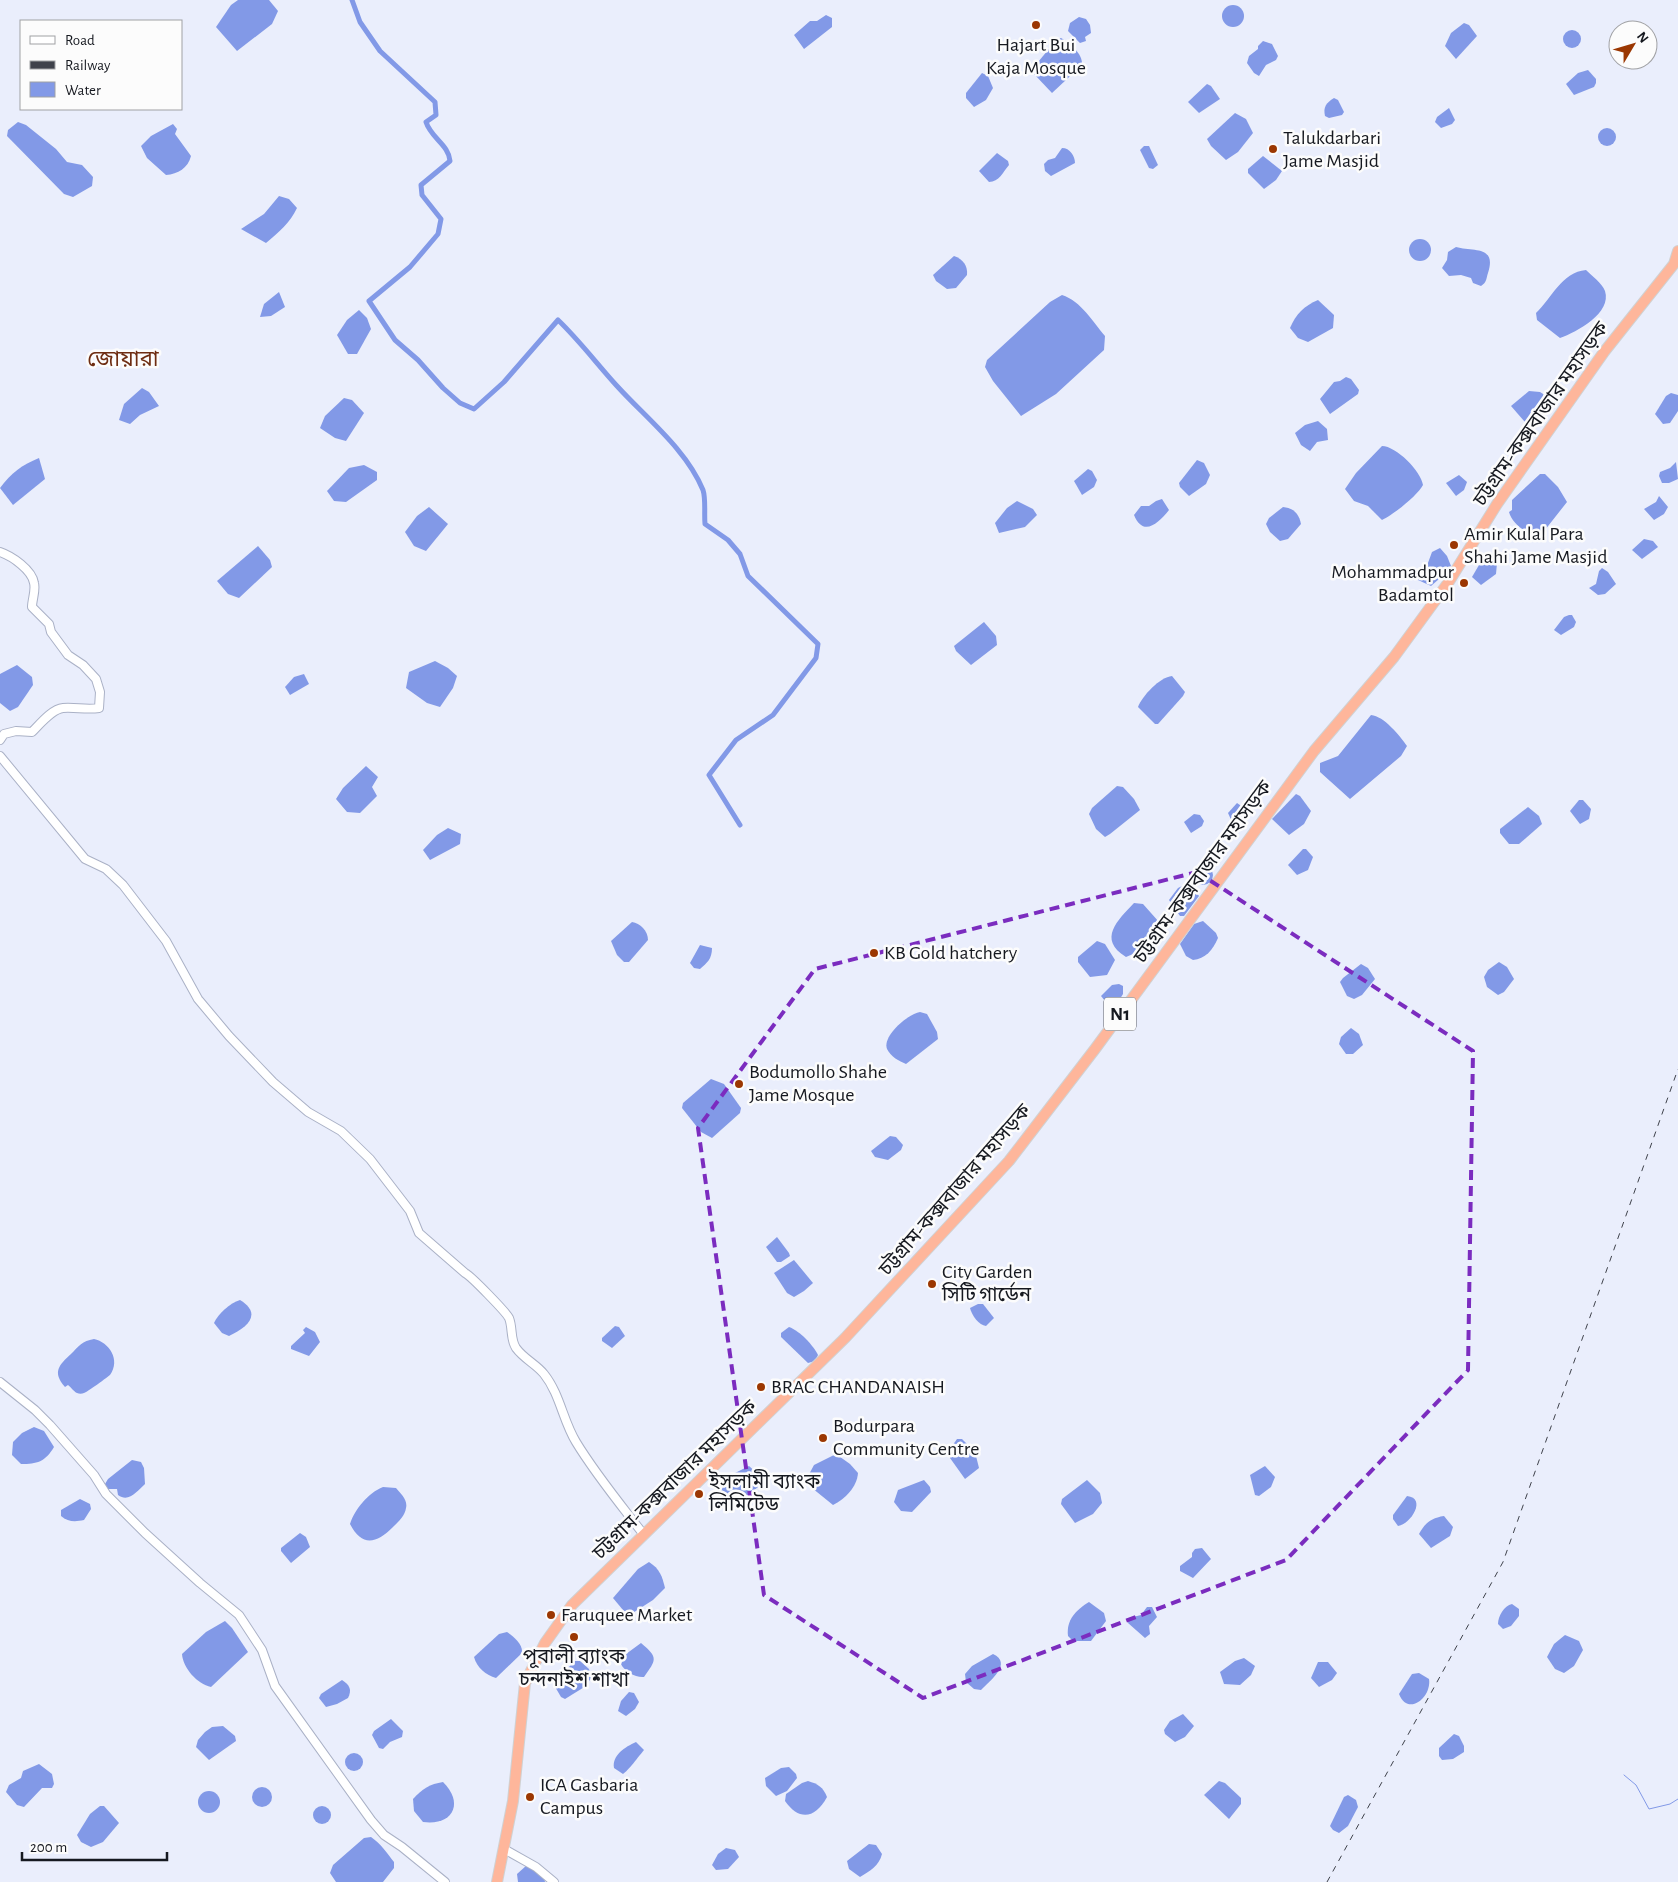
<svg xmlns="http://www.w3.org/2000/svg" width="1678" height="1882" font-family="'Alegreya Sans','Noto Sans Bengali',sans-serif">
  <rect width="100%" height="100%" fill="#eaeefc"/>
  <g fill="#8299e7">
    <polygon points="238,0 269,0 278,11 272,24 237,51 216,27 231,5"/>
    <circle cx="1233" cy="16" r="11"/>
    <polygon points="826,15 832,18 832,27 804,49 794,35 810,21 817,21"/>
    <polygon points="1079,17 1086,19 1090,25 1091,33 1085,37 1086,41 1080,43 1068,31 1070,23"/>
    <polygon points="1464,23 1469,25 1477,36 1456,59 1445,46 1451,33"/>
    <circle cx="1572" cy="39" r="9"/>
    <path d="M 1061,38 C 1070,43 1083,54 1082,65 L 1052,93 L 1034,74 L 1034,67 L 1057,39 Z"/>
    <polygon points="1263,41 1272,44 1278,56 1276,60 1266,65 1259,76 1254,73 1247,63 1249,56 1258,49 1258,46"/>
    <polygon points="1588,70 1596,79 1596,83 1594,87 1574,95 1566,84 1578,73"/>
    <polygon points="982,73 988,76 993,88 986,100 974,107 966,98 966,93"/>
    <polygon points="1207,84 1211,86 1220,99 1199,113 1188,102"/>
    <path d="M 1334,98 L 1338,100 L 1344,112 L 1342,115 L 1329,118 L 1325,116 C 1323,107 1326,103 1334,98 Z"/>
    <polygon points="1449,108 1455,120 1452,124 1441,128 1435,122 1437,117"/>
    <polygon points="1235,113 1246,119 1253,133 1238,152 1226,160 1211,146 1207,139"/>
    <polygon points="18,122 26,125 56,149 67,162 82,165 93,177 92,186 73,197 64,194 7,136 8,130"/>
    <path d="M 173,124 L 177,129 L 175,134 L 191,156 C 188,168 178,174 166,175 L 147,158 L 141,146 L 151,136 Z"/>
    <circle cx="1607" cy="137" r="9"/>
    <polygon points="1144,146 1149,146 1158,165 1153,169 1149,168 1140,150"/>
    <path d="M 1062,148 C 1070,148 1075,156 1075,163 L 1051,176 L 1045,171 L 1044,164 L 1048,160 L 1055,158 Z"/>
    <path d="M 997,153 L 1008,161 L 1009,165 C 1003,172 999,182 989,182 L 979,171 Z"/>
    <polygon points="1263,156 1282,171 1276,180 1264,189 1248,173 1248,169"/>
    <path d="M 279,196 L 289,199 L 297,208 C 290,223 279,232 266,243 L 241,229 L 264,214 Z"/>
    <circle cx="1420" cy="250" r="11"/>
    <path d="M 1456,247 C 1473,252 1497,245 1488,273 C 1486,279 1487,282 1481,286 L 1473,283 L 1471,278 L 1461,275 L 1449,276 L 1442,268 L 1447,260 L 1448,252 Z"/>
    <path d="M 954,256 C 963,259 968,266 967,275 L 956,288 L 947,289 L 936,281 L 933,275 Z"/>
    <path d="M 1586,270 C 1592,276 1602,283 1605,291 C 1612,313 1577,332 1560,338 L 1537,320 L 1536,313 C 1551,299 1562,272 1586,270 Z"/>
    <polygon points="279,292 285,307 271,316 260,317 264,304"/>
    <path d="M 1062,295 C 1081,301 1093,322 1105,336 L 1104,350 L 1056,394 L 1021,416 L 993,381 L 985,367 L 987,360 L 1050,302 Z"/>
    <path d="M 1318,300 L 1334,315 L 1333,328 L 1308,342 L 1298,338 L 1290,328 C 1296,314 1304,306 1318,300 Z"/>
    <polygon points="359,310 367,318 371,329 357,354 348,354 337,335 347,320"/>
    <polygon points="1346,377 1351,379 1359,390 1358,394 1330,414 1320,399 1334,382 1340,381"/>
    <polygon points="142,388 149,392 159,406 140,415 130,424 119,420 124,404"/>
    <polygon points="1529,391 1540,392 1551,399 1550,408 1530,428 1511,406"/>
    <polygon points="1671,393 1678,395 1678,411 1670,423 1663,424 1655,414 1666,396"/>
    <polygon points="344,398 352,400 364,413 346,441 335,438 320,428 325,416"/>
    <polygon points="1318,421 1327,429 1328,440 1317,442 1310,451 1301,445 1295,433 1305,425"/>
    <path d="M 1382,446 C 1396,446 1421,471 1423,485 C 1418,495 1393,515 1382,520 L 1368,506 L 1354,501 L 1345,489 L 1356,473 Z"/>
    <path d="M 39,458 L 45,479 L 13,505 L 0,488 C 11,473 22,465 39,458 Z"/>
    <polygon points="1197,460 1204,463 1210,475 1206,484 1189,496 1180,487 1179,483"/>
    <polygon points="1676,462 1678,479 1669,483 1662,483 1659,476 1660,472 1670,468"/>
    <polygon points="364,465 377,472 377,480 346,502 334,501 327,491 349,468"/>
    <polygon points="1088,469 1092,471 1097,480 1094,487 1082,495 1074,481"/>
    <path d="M 1540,474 L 1545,474 L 1558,487 L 1567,502 L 1541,535 C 1528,536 1512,524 1509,512 L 1512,510 L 1512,500 Z"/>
    <polygon points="1459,475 1467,482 1464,490 1456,496 1446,483"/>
    <polygon points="1659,496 1668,507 1664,514 1654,520 1644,509 1656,502"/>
    <path d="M 1162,499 L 1169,510 C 1158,524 1143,537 1134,515 L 1141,506 L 1149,506 L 1156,501 Z"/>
    <polygon points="1017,501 1033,509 1037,515 1025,527 999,533 995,523 1007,508"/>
    <polygon points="429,507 448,524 426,551 414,546 405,532 417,516"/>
    <path d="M 1283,507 C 1294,508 1299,514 1301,524 L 1288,539 L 1280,541 L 1270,532 L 1266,524 L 1269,518 Z"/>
    <polygon points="1644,539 1653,541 1658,547 1642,559 1632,550"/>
    <polygon points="258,546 270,560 272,567 239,598 228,594 217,581"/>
    <polygon points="1440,548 1447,556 1451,566 1447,572 1431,586 1418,580 1419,574 1425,571 1432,552"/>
    <polygon points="1491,557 1497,563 1496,574 1481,585 1472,577 1479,565"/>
    <polygon points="1602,568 1608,572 1616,584 1605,594 1598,595 1589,588 1596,584 1599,571"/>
    <polygon points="1569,615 1572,615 1576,622 1574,627 1561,635 1554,630 1564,617"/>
    <polygon points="984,622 996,636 997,645 971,665 956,651 954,646"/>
    <polygon points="435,661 448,668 457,676 453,688 440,707 427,703 406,688 409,672"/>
    <polygon points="17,665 32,677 33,685 18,707 10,711 0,703 0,674"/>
    <polygon points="304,674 309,684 290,695 285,687 294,677"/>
    <path d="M 1172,676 L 1185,692 L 1183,696 L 1158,724 L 1155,724 L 1138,707 C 1142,696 1160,677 1172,676 Z"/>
    <path d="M 1371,715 C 1384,716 1400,736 1407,746 L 1401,756 L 1350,799 L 1320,772 L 1320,763 L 1338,756 Z"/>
    <polygon points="366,766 378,777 372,787 377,796 360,813 347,812 336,799 343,788"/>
    <polygon points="1117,786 1123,787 1134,799 1140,810 1110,834 1105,837 1096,829 1089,814 1092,808"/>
    <polygon points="1296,794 1300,796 1311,811 1304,824 1289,835 1272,819"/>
    <polygon points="1579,800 1583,800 1591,809 1589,819 1580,824 1570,811"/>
    <path d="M 1237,803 L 1247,810 C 1246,817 1239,822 1233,824 L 1228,813 Z"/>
    <polygon points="1528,807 1539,816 1542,824 1519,844 1509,844 1500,833 1500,829"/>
    <polygon points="1194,814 1200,815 1204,821 1202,826 1191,833 1184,822"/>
    <polygon points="448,828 461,834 460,844 430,860 423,850 437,835"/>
    <polygon points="1303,849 1306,849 1313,857 1308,870 1297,875 1288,865"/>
    <circle cx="1203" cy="875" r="10"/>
    <polygon points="1184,885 1192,887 1199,896 1184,916 1180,916 1169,900 1178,888"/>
    <path d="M 1134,903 L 1143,904 L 1159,922 L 1153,929 L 1156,935 L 1140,951 L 1126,957 C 1097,939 1118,920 1134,903 Z"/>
    <path d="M 1203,921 L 1216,933 L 1218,938 C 1213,950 1205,959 1193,960 L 1186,956 L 1180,944 L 1194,924 Z"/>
    <path d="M 632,922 C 640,923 648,931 648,940 L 629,962 L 624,962 L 617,955 L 611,941 Z"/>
    <polygon points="1097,941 1105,944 1115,960 1107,975 1090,977 1078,962 1078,957"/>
    <path d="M 700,945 L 712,948 C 712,959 707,963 700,969 L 694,968 L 690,963 Z"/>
    <polygon points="1499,962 1507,967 1514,979 1504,992 1498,995 1487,987 1484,977 1488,970"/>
    <polygon points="1361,964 1368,968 1375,979 1362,995 1354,999 1347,996 1340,982 1343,978"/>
    <polygon points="1119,984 1123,986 1123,994 1118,1002 1109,1006 1101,996 1112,985"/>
    <path d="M 920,1012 L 927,1014 L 937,1032 L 938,1039 L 906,1064 C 899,1061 891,1057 887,1049 C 882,1036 908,1014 920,1012 Z"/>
    <polygon points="1351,1028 1359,1034 1363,1045 1353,1054 1346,1054 1339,1044 1341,1037"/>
    <polygon points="711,1079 724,1084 741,1108 740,1113 712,1138 701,1132 682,1108 683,1103"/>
    <polygon points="890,1136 896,1137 903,1145 901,1150 888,1160 875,1157 871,1151"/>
    <polygon points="777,1237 789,1253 790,1256 781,1262 777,1262 766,1247"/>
    <polygon points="794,1260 813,1283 804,1291 794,1297 787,1293 774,1273"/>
    <path d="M 240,1300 C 263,1314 247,1328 229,1336 L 222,1333 L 214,1323 C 218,1314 230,1303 240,1300 Z"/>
    <path d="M 978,1304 L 983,1304 L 994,1318 L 986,1326 C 979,1325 972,1316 970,1308 Z"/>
    <polygon points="615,1326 619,1327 625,1336 612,1348 602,1341 602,1338"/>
    <polygon points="306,1327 315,1332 320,1342 309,1356 291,1349 291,1346 305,1333 303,1330"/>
    <path d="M 789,1327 C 800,1331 813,1345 818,1355 L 815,1361 L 808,1363 L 781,1337 L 781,1333 Z"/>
    <path d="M 94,1339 C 109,1342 121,1360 110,1375 C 109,1376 86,1393 84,1393 C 82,1394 79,1394 77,1393 C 74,1392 71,1387 68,1385 L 65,1387 C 52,1372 59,1365 71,1354 C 79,1346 82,1341 94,1339 Z"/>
    <path d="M 34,1427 L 44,1431 L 54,1447 C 45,1462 37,1464 21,1464 L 12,1455 L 13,1442 L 22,1433 Z"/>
    <polygon points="957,1439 962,1439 975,1452 979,1468 965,1479 950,1458 950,1449"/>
    <path d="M 836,1454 L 850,1464 L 858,1473 C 857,1487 845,1499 833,1505 L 812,1488 L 807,1478 L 814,1465 Z"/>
    <path d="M 132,1460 L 141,1462 L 144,1468 L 145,1484 C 137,1491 129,1503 118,1495 L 117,1489 L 107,1489 L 105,1484 L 108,1479 Z"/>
    <polygon points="749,1466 758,1474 761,1481 758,1487 735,1506 720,1490 735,1473"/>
    <polygon points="1265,1466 1275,1477 1271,1487 1259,1496 1255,1495 1250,1475"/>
    <polygon points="924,1480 930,1487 931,1492 912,1512 901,1511 894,1502 898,1490"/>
    <polygon points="1087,1480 1100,1493 1102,1503 1093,1514 1075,1523 1061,1504 1062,1499"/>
    <path d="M 383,1487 L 396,1488 C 401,1494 408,1500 406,1508 C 405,1516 398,1522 393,1527 C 376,1544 362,1547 350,1524 C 355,1509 368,1493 383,1487 Z"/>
    <path d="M 1407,1496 C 1427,1498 1411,1524 1398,1526 L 1393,1519 L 1393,1515 Z"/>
    <path d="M 80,1499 L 90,1504 L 91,1509 L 84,1520 C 75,1522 68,1522 61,1516 L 61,1510 Z"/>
    <path d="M 1444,1516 L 1453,1527 L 1450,1536 L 1431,1548 L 1419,1534 C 1425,1523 1431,1518 1444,1516 Z"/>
    <polygon points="300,1533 306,1537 310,1547 291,1563 281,1551 281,1548"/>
    <polygon points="1202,1548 1211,1559 1193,1578 1180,1571 1180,1566 1192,1557 1192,1553 1195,1549"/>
    <path d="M 649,1562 C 660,1569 662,1576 665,1588 L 653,1600 L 628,1616 L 613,1598 L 638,1569 Z"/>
    <path d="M 1089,1602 L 1104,1613 L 1106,1621 L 1091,1641 L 1073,1641 L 1068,1636 C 1066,1620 1076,1610 1089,1602 Z"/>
    <path d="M 1512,1604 L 1519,1609 L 1519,1616 L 1511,1626 L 1503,1629 L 1498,1624 C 1498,1616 1504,1606 1512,1604 Z"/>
    <polygon points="1147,1607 1152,1607 1157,1617 1149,1626 1150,1634 1145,1638 1128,1623 1129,1618 1141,1615"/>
    <path d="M 225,1621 L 232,1628 L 248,1652 L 211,1687 C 197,1684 183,1668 182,1654 L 206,1632 Z"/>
    <path d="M 507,1632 C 514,1637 523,1644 522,1653 L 496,1678 C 486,1675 477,1668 474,1657 L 499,1634 Z"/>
    <polygon points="1565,1635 1579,1641 1583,1650 1574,1666 1564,1673 1555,1669 1547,1657 1554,1644"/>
    <path d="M 641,1643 C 659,1658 656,1660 644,1677 C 636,1678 624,1671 621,1664 L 626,1654 Z"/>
    <path d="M 993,1654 C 1013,1663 990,1681 981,1690 L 974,1689 L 966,1682 L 965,1674 L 972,1666 Z"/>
    <polygon points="1244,1658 1255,1666 1251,1675 1240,1685 1224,1684 1220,1672 1235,1661"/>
    <polygon points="574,1661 580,1661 589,1669 591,1678 586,1686 565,1699 561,1697 554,1685"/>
    <polygon points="1318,1662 1328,1662 1337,1673 1332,1680 1319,1687 1311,1678"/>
    <path d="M 1419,1673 L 1429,1679 C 1432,1697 1408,1717 1399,1694 L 1412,1674 Z"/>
    <path d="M 342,1680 C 350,1685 352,1690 348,1698 L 337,1704 L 326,1707 L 319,1698 L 321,1694 Z"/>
    <polygon points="629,1692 634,1693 639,1702 635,1709 626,1716 618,1711 621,1701"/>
    <polygon points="1183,1714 1194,1726 1185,1737 1175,1742 1165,1734 1164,1730 1170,1721"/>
    <polygon points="391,1719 403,1731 402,1737 390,1742 383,1749 379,1748 372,1735 374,1731"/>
    <polygon points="223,1726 235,1736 236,1741 209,1760 196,1747 198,1740 205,1732 212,1727"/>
    <polygon points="1454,1734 1459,1736 1464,1746 1464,1752 1453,1759 1442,1760 1439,1756 1439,1748"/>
    <path d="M 636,1742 L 644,1750 C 639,1756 628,1771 623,1774 L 614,1768 C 612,1755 625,1747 636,1742 Z"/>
    <circle cx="354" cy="1762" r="9"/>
    <polygon points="39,1764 52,1774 54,1784 52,1788 42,1788 24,1807 17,1805 6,1792 9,1785 21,1778 23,1771"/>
    <polygon points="789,1767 796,1774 797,1778 787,1791 776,1796 766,1786 765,1778 781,1768"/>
    <path d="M 808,1781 C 818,1784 823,1787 827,1797 C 815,1819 799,1821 785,1801 L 786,1794 L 802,1783 Z"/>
    <polygon points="1219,1781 1225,1783 1241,1798 1241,1804 1229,1819 1204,1795"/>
    <path d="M 443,1782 C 465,1804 452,1826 423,1822 L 414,1811 L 413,1799 C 422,1789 430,1784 443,1782 Z"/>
    <circle cx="262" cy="1797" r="10"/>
    <circle cx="209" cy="1802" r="11"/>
    <polygon points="1348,1795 1356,1800 1358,1807 1348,1826 1339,1833 1333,1830 1330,1826 1344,1797"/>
    <circle cx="322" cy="1815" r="9"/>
    <polygon points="100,1806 104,1806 119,1823 103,1842 91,1847 81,1842 77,1835 90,1814"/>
    <path d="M 371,1837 C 381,1844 387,1853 394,1862 L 394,1868 L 383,1882 L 336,1882 L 330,1873 L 333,1865 L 364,1838 Z"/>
    <path d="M 869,1844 L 876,1845 L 882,1854 C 879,1866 870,1871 860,1877 L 849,1869 L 847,1861 Z"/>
    <polygon points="726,1848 735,1850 739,1857 728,1869 716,1870 712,1865 718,1854"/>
    <polygon points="527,1865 544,1877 545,1882 518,1882 517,1874"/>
  </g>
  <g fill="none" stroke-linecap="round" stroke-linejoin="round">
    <polyline stroke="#8299e7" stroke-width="1" points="1624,1775 1636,1785 1649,1809 1670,1804 1678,1799"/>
    <path stroke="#8299e7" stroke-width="5" d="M 352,0 L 360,22 L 380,51 L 435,102 L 436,115 L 426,122 C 431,138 449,145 450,161 L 421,185 L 422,195 L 441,219 L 438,234 L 410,267 L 369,301 L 395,340 L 418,360 L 443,388 L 460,403 L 474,409 L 504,382 L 558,320 C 579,340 597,364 617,386 C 646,418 686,449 703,490 C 706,499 704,514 705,524 L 728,540 L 740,554 L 748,576 L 818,644 L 816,658 L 773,715 L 736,740 L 709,775 L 740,825"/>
    <defs>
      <g id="secondary">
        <path d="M 0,552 C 12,556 32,570 34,583 C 36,590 32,600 32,607 L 49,624 L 51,632 L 68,655 L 83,665 L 96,679 L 100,692 L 99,708 C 87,710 75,707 63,708 C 52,709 40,724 32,732 L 16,731 L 4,734 L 0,740"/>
        <path d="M 0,756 L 85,859 L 106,869 L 123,885 L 166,941 L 198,999 L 229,1036 L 273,1082 L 308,1112 L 341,1131 L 370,1159 L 410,1211 L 419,1233 L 465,1273 C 471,1276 506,1312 509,1318 C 513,1328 510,1339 516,1348 C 524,1359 536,1364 544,1374 C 560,1394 563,1421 576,1442 C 596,1475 621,1505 644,1535"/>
        <polyline points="0,1382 35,1410 50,1425 94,1475 106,1494 145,1533 200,1583 239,1615 262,1650 275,1686 371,1820 384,1835 402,1847 445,1882"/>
        <polyline points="504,1849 536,1867 554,1882"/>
      </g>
      <polyline id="highway" points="497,1882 513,1801 525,1683 545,1643 572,1605 845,1338 1009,1161 1095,1049 1314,751 1394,657 1448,583 1497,504 1604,352 1674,264 1678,251"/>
    </defs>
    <use href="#secondary" stroke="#aab1c6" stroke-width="10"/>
    <use href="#highway" stroke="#d0d1d2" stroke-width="12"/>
    <use href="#secondary" stroke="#fff" stroke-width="8"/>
    <use href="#highway" stroke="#feb69b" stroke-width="10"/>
    <polyline stroke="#3f424b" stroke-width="1" stroke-dasharray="6 6" stroke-linecap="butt" points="1327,1882 1503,1562 1678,1069"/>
  </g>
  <path fill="none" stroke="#7b2cbf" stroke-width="4" stroke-dasharray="10 6" stroke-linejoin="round" d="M 1197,872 L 1473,1051 L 1468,1370 L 1286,1560 L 923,1698 L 764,1595 L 698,1128 L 815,969 Z"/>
  <g fill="#9b3702" stroke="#fcfcfc" stroke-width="2">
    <circle cx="1036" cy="25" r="5"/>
    <circle cx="1273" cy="149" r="5"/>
    <circle cx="1454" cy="545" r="5"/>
    <circle cx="1464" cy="583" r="5"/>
    <circle cx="874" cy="953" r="5"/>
    <circle cx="739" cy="1084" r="5"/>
    <circle cx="932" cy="1284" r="5"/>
    <circle cx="761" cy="1387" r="5"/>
    <circle cx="823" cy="1438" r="5"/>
    <circle cx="699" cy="1494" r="5"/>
    <circle cx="551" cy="1615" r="5"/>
    <circle cx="574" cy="1637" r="5"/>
    <circle cx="530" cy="1797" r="5"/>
  </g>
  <g text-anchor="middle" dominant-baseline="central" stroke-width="5" stroke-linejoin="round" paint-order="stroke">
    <rect fill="#fcfcfc" stroke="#5b5d62" stroke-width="1" x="1104" y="997.5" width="32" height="33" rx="4"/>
    <g font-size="19" font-weight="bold" fill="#161920">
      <text x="1120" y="1014">N1</text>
    </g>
    <g font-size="20" fill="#161920" stroke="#fcfcfc" text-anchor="start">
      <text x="1036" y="45" text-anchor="middle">Hajart Bui<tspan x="1036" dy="23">Kaja Mosque</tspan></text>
      <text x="1283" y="138">Talukdarbari<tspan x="1283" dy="23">Jame Masjid</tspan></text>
      <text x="1464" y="534">Amir Kulal Para<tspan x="1464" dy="23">Shahi Jame Masjid</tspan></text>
      <text x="1454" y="572" text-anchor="end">Mohammadpur<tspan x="1454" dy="23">Badamtol</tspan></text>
      <text x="884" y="953">KB Gold hatchery</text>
      <text x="749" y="1072">Bodumollo Shahe<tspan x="749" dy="23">Jame Mosque</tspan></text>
      <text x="942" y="1272">City Garden<tspan x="942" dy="23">সিটি গার্ডেন</tspan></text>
      <text x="771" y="1387">BRAC CHANDANAISH</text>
      <text x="833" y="1426">Bodurpara<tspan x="833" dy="23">Community Centre</tspan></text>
      <text x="709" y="1482">ইসলামী ব্যাংক<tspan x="709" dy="23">লিমিটেড</tspan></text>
      <text x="561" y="1615">Faruquee Market</text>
      <text x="574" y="1657" text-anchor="middle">পূবালী ব্যাংক<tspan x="574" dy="23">চন্দনাইশ শাখা</tspan></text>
      <text x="540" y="1785">ICA Gasbaria<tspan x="540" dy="23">Campus</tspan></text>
    </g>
    <g font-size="20" fill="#161920" stroke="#fcfcfc">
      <text transform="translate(1541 414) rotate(-55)">চট্টগ্রাম-কক্সবাজার মহাসড়ক</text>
      <text transform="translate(1203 872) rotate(-54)">চট্টগ্রাম-কক্সবাজার মহাসড়ক</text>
      <text transform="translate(955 1190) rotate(-49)">চট্টগ্রাম-কক্সবাজার মহাসড়ক</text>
      <text transform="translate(675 1480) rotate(-44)">চট্টগ্রাম-কক্সবাজার মহাসড়ক</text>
    </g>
    <g font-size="22" fill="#6e2d12" stroke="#fcfcfc">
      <text x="123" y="359">জোয়ারা</text>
    </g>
  </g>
  <rect x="20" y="20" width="162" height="90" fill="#fcfcfc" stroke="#a0a1a4"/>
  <rect x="30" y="36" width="25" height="8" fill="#ffffff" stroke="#a0a1a4"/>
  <text x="65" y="45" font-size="15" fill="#161920">Road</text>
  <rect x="30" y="61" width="25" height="8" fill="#3f424b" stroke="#a0a1a4"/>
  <text x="65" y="70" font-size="15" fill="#161920">Railway</text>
  <rect x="30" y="82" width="25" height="15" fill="#8299e7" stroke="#a0a1a4"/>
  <text x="65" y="95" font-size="15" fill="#161920">Water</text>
  <g transform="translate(1633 45) rotate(52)"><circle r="24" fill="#fcfcfc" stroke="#a0a1a4"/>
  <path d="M0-4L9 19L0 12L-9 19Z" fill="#9b3702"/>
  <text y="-8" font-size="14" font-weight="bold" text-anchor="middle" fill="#161920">N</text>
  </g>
  <path d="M22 1852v8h145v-8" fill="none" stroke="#161920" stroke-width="2.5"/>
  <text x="30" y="1852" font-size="15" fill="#161920" stroke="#fcfcfc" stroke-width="4" paint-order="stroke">200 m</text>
</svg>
